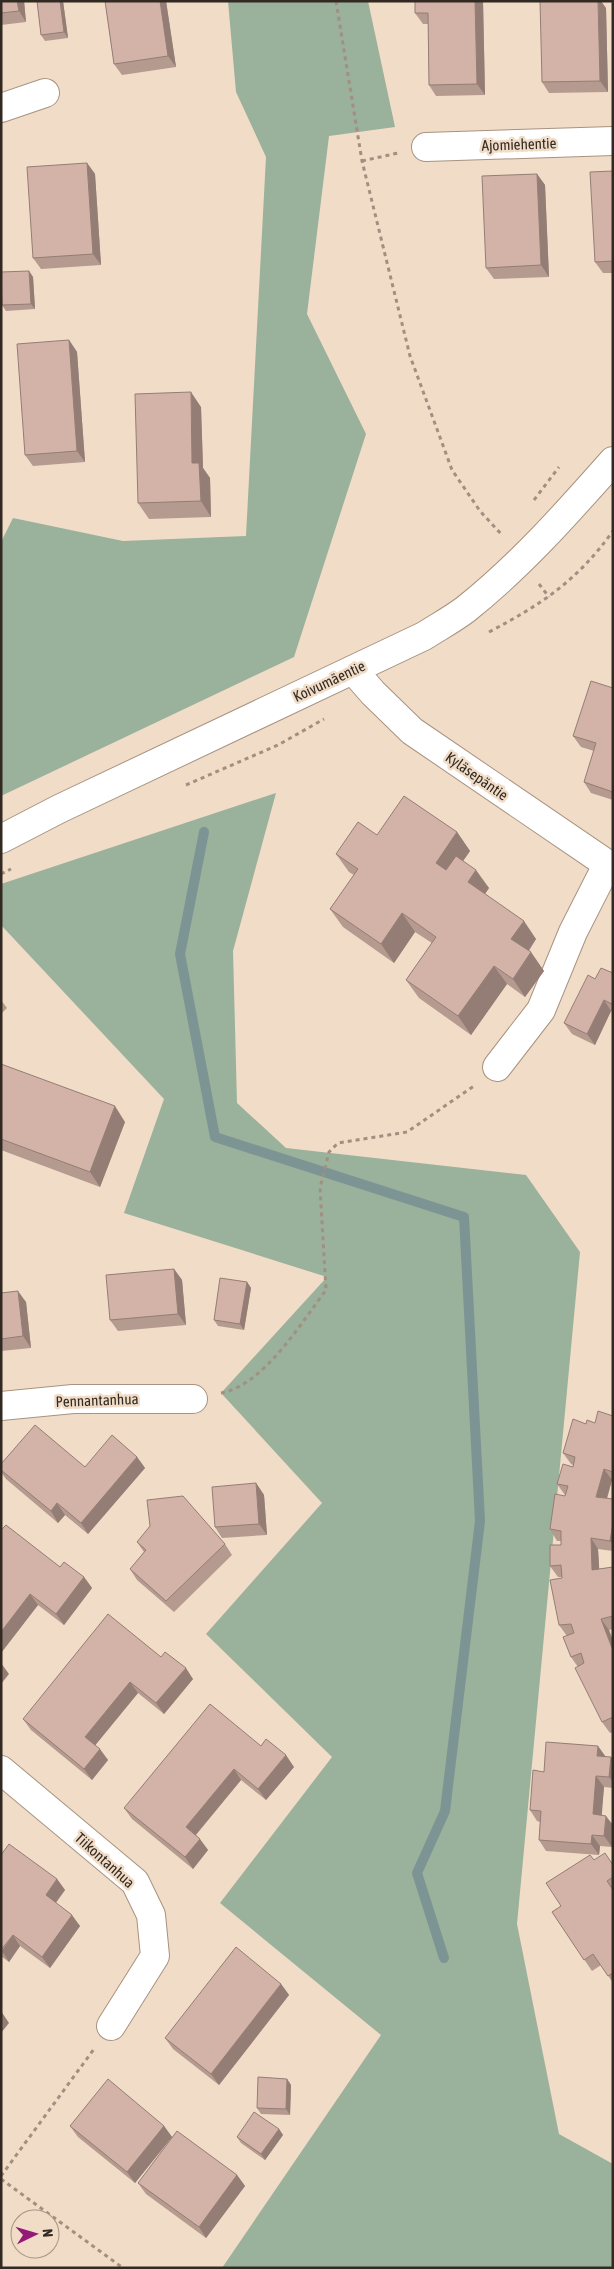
<svg xmlns="http://www.w3.org/2000/svg" width="614" height="2269" font-family="'Asap Condensed',sans-serif">
  <rect width="100%" height="100%" fill="#f1dcc7"/>
  <g fill="#9ab19b">
    <polygon points="228,1 368,1 395,127 329,136 307,314 366,434 294,657 1,796 1,542 13,518 123,541 246,536 266,157 236,92"/>
    <polygon points="276,793 233,951 237,1103 286,1148 526,1175 580,1252 517,1924 559,2134 613,2164 613,2268 222,2268 381,2035 220,1903 332,1757 206,1634 322,1503 221,1393 327,1277 124,1213 164,1099 1,925 1,884"/>
  </g>
  <g fill="none" stroke-linecap="round" stroke-linejoin="round">
    <polyline stroke="#7c9494" stroke-width="10" points="204,832 180,954 215,1137 464,1217 480,1521 445,1811 417,1873 444,1958"/>
    <defs>
      <g id="minor">
        <polyline points="1,108 45,93"/>
        <polyline points="426,147 613,141"/>
        <polyline points="353,670 373,693 412,731 613,868"/>
        <path d="M 1,839 L 59,809 L 424,636 C 438,627 453,619 466,609 C 520,566 567,513 613,461"/>
        <polyline points="497,1067 541,1010 573,932 607,865"/>
        <polyline points="1,1406 73,1399 193,1399"/>
        <polyline points="1,1770 135,1882 151,1915 155,1956 111,2026"/>
      </g>
    </defs>
    <use href="#minor" stroke="#a79380" stroke-width="30"/>
    <g stroke="#a09081" stroke-width="3" stroke-dasharray="4 4" stroke-linecap="butt">
      <polyline points="336,1 362,161 410,356 452,470 480,511 502,535"/>
      <polyline points="362,161 398,153"/>
      <polyline points="534,500 559,467"/>
      <polyline points="539,584 549,597"/>
      <path d="M 489,632 C 542,604 577,581 613,531"/>
      <polyline points="186,785 278,745 324,719"/>
      <polyline points="1,874 11,869"/>
      <path d="M 221,1393 C 264,1385 301,1323 326,1290 L 320,1188 L 329,1152 L 338,1143 L 407,1132 L 474,1086"/>
      <polyline points="1,2176 94,2049"/>
      <polyline points="1,2179 123,2268"/>
    </g>
    <use href="#minor" stroke="#fff" stroke-width="28"/>
  </g>
  <g fill="#b59a90">
    <polygon points="1,1 24,1 26,22 1,25"/>
    <polygon points="37,1 63,1 68,38 45,41 41,35"/>
    <polygon points="105,1 166,1 176,67 122,75 114,64"/>
    <polygon points="415,1 483,1 485,95 436,96 429,85 428,24 423,24 415,13"/>
    <polygon points="606,8 608,92 549,93 542,82"/>
    <polygon points="87,163 95,174 101,265 41,269 33,258"/>
    <polygon points="613,171 613,273 603,273 595,262"/>
    <polygon points="537,174 545,185 549,277 494,279 486,268"/>
    <polygon points="29,271 33,277 35,309 6,311 2,305"/>
    <polygon points="69,340 77,352 85,462 33,466 25,455"/>
    <polygon points="201,407 203,468 210,478 211,517 149,519 138,503"/>
    <polygon points="613,688 613,800 591,793 584,782 594,751 581,747 573,736"/>
    <polygon points="457,832 470,851 463,861 489,888 485,894 536,939 529,951 544,971 525,997 507,984 471,1035 419,998 406,980 432,943 415,932 394,963 343,927 330,909 354,875 349,872 336,854 377,835"/>
    <polygon points="613,973 613,1012 611,1011 595,1045 572,1034 564,1023 595,979"/>
    <polygon points="1,1000 7,1008 1,1014"/>
    <polygon points="1,1064 125,1122 100,1187 1,1150"/>
    <polygon points="174,1269 182,1280 186,1325 118,1331 110,1320"/>
    <polygon points="247,1282 251,1288 244,1330 218,1326 214,1320"/>
    <polygon points="1,1293 26,1302 31,1348 1,1351"/>
    <polygon points="613,1416 613,1480 612,1480 607,1499 613,1499 613,1551 598,1549 599,1569 613,1567 613,1629 609,1630 613,1641 613,1732 610,1733 602,1722 578,1667 571,1657 567,1636 559,1625 562,1577 558,1577 550,1566 561,1545 561,1541 557,1541 550,1529 566,1495 565,1495 557,1484 573,1467 573,1465 571,1464 563,1453 586,1424 595,1423"/>
    <polygon points="137,1457 145,1468 88,1534 65,1515 58,1523 6,1479 1,1472 1,1470 85,1467"/>
    <polygon points="256,1483 264,1495 267,1535 222,1538 215,1527"/>
    <polygon points="1,1530 60,1567 84,1577 92,1588 64,1625 38,1605 1,1653"/>
    <polygon points="137,1542 225,1544 232,1555 174,1612 137,1580 130,1569 144,1552"/>
    <polygon points="161,1657 193,1679 164,1714 138,1693 95,1745 108,1760 92,1780 31,1730 23,1719"/>
    <polygon points="261,1746 294,1767 266,1800 241,1780 196,1835 208,1850 193,1869 132,1819 124,1808"/>
    <polygon points="605,1757 611,1757 613,1760 613,1788 604,1787 601,1815 612,1847 600,1846 599,1855 546,1851 539,1840 540,1822 537,1821 530,1810 544,1772"/>
    <polygon points="1,1855 57,1879 65,1890 56,1903 80,1926 50,1968 20,1946 9,1962 1,1956"/>
    <polygon points="594,1860 613,1864 613,1983 601,1965 592,1971 552,1912 561,1906"/>
    <polygon points="281,1984 289,1995 219,2085 173,2049 165,2038"/>
    <polygon points="287,2079 291,2085 290,2115 261,2114 257,2108"/>
    <polygon points="70,2126 164,2126 172,2137 135,2183 78,2137"/>
    <polygon points="279,2129 283,2135 265,2160 241,2143 237,2137"/>
    <polygon points="237,2175 245,2186 206,2238 146,2194 138,2183"/>
  </g>
  <g fill="#947d75">
    <polygon points="17,1 24,1 26,22 19,11"/>
    <polygon points="60,1 63,1 68,38 64,32"/>
    <polygon points="160,1 166,1 176,67 168,56"/>
    <polygon points="475,1 483,1 485,95 477,84"/>
    <polygon points="598,1 601,1 606,8 608,92 600,81"/>
    <polygon points="87,163 95,174 101,265 93,254"/>
    <polygon points="537,174 545,185 549,277 541,265"/>
    <polygon points="29,271 33,277 35,309 31,304"/>
    <polygon points="69,340 77,352 85,462 77,451"/>
    <polygon points="191,392 201,407 203,468 210,478 211,517 201,501 192,463"/>
    <polygon points="457,832 470,851 449,881 436,863"/>
    <polygon points="476,870 489,888 480,901 468,882"/>
    <polygon points="402,913 415,932 394,963 381,944"/>
    <polygon points="524,921 536,939 524,957 511,939"/>
    <polygon points="531,952 544,971 525,997 513,979"/>
    <polygon points="494,966 507,984 471,1035 458,1016"/>
    <polygon points="604,1000 611,1011 595,1045 587,1034"/>
    <polygon points="115,1106 125,1122 100,1187 90,1172"/>
    <polygon points="174,1269 182,1280 186,1325 178,1314"/>
    <polygon points="247,1282 251,1288 244,1330 240,1324"/>
    <polygon points="18,1291 26,1302 31,1348 23,1336"/>
    <polygon points="137,1457 145,1468 88,1534 81,1523"/>
    <polygon points="604,1469 612,1480 604,1508 596,1497"/>
    <polygon points="256,1483 264,1495 267,1535 259,1524"/>
    <polygon points="57,1503 65,1515 58,1523 51,1511"/>
    <polygon points="613,1523 613,1544 610,1541"/>
    <polygon points="591,1538 598,1549 600,1581 592,1570"/>
    <polygon points="84,1577 92,1588 64,1625 56,1614"/>
    <polygon points="30,1594 38,1605 1,1653 1,1632"/>
    <polygon points="601,1619 609,1630 613,1641 613,1650"/>
    <polygon points="1,1663 9,1674 1,1684"/>
    <polygon points="186,1668 193,1679 164,1714 156,1703"/>
    <polygon points="130,1682 138,1693 93,1748 85,1737"/>
    <polygon points="598,1746 606,1757 597,1756"/>
    <polygon points="100,1749 108,1760 92,1780 84,1769"/>
    <polygon points="286,1755 294,1767 266,1800 258,1789"/>
    <polygon points="611,1757 613,1760 613,1782 609,1777"/>
    <polygon points="234,1769 241,1780 193,1838 186,1827"/>
    <polygon points="596,1776 604,1787 601,1825 593,1814"/>
    <polygon points="606,1816 613,1825 612,1847 604,1836"/>
    <polygon points="592,1835 600,1846 599,1855 591,1844"/>
    <polygon points="200,1839 208,1850 193,1869 185,1857"/>
    <polygon points="57,1879 65,1890 53,1906 46,1895"/>
    <polygon points="72,1915 80,1926 50,1968 42,1957"/>
    <polygon points="13,1935 20,1946 9,1962 2,1951"/>
    <polygon points="281,1984 289,1995 219,2085 211,2074"/>
    <polygon points="1,2011 9,2023 1,2033"/>
    <polygon points="287,2079 291,2085 290,2115 286,2109"/>
    <polygon points="164,2126 172,2137 135,2183 127,2172"/>
    <polygon points="279,2129 283,2135 265,2160 261,2154"/>
    <polygon points="237,2175 245,2186 206,2238 199,2227"/>
  </g>
  <g fill="#d3b3a7" stroke="#947d75">
    <polygon points="1,1 17,1 19,11 1,13"/>
    <polygon points="37,1 60,1 64,32 41,35"/>
    <polygon points="105,1 160,1 168,56 114,64"/>
    <polygon points="415,1 475,1 477,84 429,85 428,13 415,13"/>
    <polygon points="540,1 598,1 600,81 542,82"/>
    <polygon points="87,163 93,254 33,258 27,167"/>
    <polygon points="613,171 613,261 595,262 590,172"/>
    <polygon points="537,174 541,265 486,268 482,176"/>
    <polygon points="29,271 31,304 2,305 1,272"/>
    <polygon points="69,340 77,451 25,455 17,344"/>
    <polygon points="191,392 192,463 199,463 201,501 138,503 135,394"/>
    <polygon points="591,681 613,688 613,792 584,782 596,743 573,736"/>
    <polygon points="404,796 457,832 436,863 446,870 456,856 476,870 468,882 524,921 511,939 531,952 513,979 494,966 458,1016 406,980 436,937 402,913 381,944 330,909 358,869 336,854 358,822 377,835"/>
    <polygon points="601,968 613,973 613,1002 612,1004 604,1000 587,1034 564,1023 588,975 595,979"/>
    <polygon points="1,1064 115,1106 90,1172 1,1139"/>
    <polygon points="174,1269 178,1314 110,1320 106,1275"/>
    <polygon points="220,1278 247,1282 240,1324 214,1320"/>
    <polygon points="18,1291 23,1336 1,1339 1,1293"/>
    <polygon points="598,1411 613,1416 613,1472 604,1469 596,1497 613,1499 613,1523 610,1541 591,1538 592,1570 613,1567 613,1616 601,1619 612,1648 613,1648 613,1717 602,1722 575,1668 584,1663 581,1653 571,1657 563,1637 574,1633 571,1624 559,1625 550,1580 562,1578 561,1565 550,1566 550,1545 561,1545 561,1531 550,1529 555,1494 565,1496 568,1486 557,1484 563,1464 573,1467 575,1457 563,1453 573,1419 586,1424 587,1420 595,1423"/>
    <polygon points="35,1425 85,1467 112,1435 137,1457 81,1523 57,1503 51,1511 1,1470 1,1464"/>
    <polygon points="256,1483 259,1524 215,1527 212,1487"/>
    <polygon points="183,1496 225,1544 166,1601 130,1569 146,1550 137,1542 150,1526 147,1500"/>
    <polygon points="6,1525 60,1567 64,1562 84,1577 56,1614 30,1594 1,1632 1,1530"/>
    <polygon points="108,1614 161,1657 165,1652 186,1668 156,1703 130,1682 85,1737 100,1749 84,1769 23,1719"/>
    <polygon points="210,1704 261,1746 266,1739 286,1755 258,1789 234,1769 186,1827 200,1839 185,1857 124,1808"/>
    <polygon points="546,1742 598,1746 597,1756 611,1757 609,1777 596,1776 593,1814 606,1816 604,1836 592,1835 591,1844 539,1840 541,1811 530,1810 533,1770 544,1772"/>
    <polygon points="9,1844 57,1879 46,1895 72,1915 42,1957 13,1935 1,1950 1,1855"/>
    <polygon points="605,1853 613,1865 613,1877 607,1881 613,1890 613,1973 608,1976 593,1954 584,1960 552,1912 561,1906 546,1883 590,1855 594,1860"/>
    <polygon points="236,1947 281,1984 211,2074 165,2038"/>
    <polygon points="258,2077 287,2079 286,2109 257,2108"/>
    <polygon points="108,2079 164,2126 127,2172 70,2126"/>
    <polygon points="254,2112 279,2129 261,2154 237,2137"/>
    <polygon points="177,2131 237,2175 199,2227 138,2183"/>
  </g>
  <g text-anchor="middle" dominant-baseline="central" stroke-width="5" stroke-linejoin="round" paint-order="stroke">
    <g font-size="15" fill="#322a22" stroke="#f1dcc7">
      <text transform="translate(519 144) rotate(-2)">Ajomiehentie</text>
      <text transform="translate(329 681) rotate(-25)">Koivumäentie</text>
      <text transform="translate(477 776) rotate(35)">Kyläsepäntie</text>
      <text transform="translate(97 1400) rotate(-2)">Pennantanhua</text>
      <text transform="translate(105 1860) rotate(42)">Tiikontanhua</text>
    </g>
  </g>
  <rect width="614" height="2269" fill="none" stroke="#322a22" stroke-width="5"/>
  <g transform="translate(35 2234) rotate(85)"><circle r="24" fill="#f1dcc7" stroke="#a59585"/>
  <path d="M0-4L9 19L0 12L-9 19Z" fill="#931a77"/>
  <text y="-8" font-size="14" font-weight="bold" text-anchor="middle" fill="#322a22">N</text>
  </g>
</svg>
